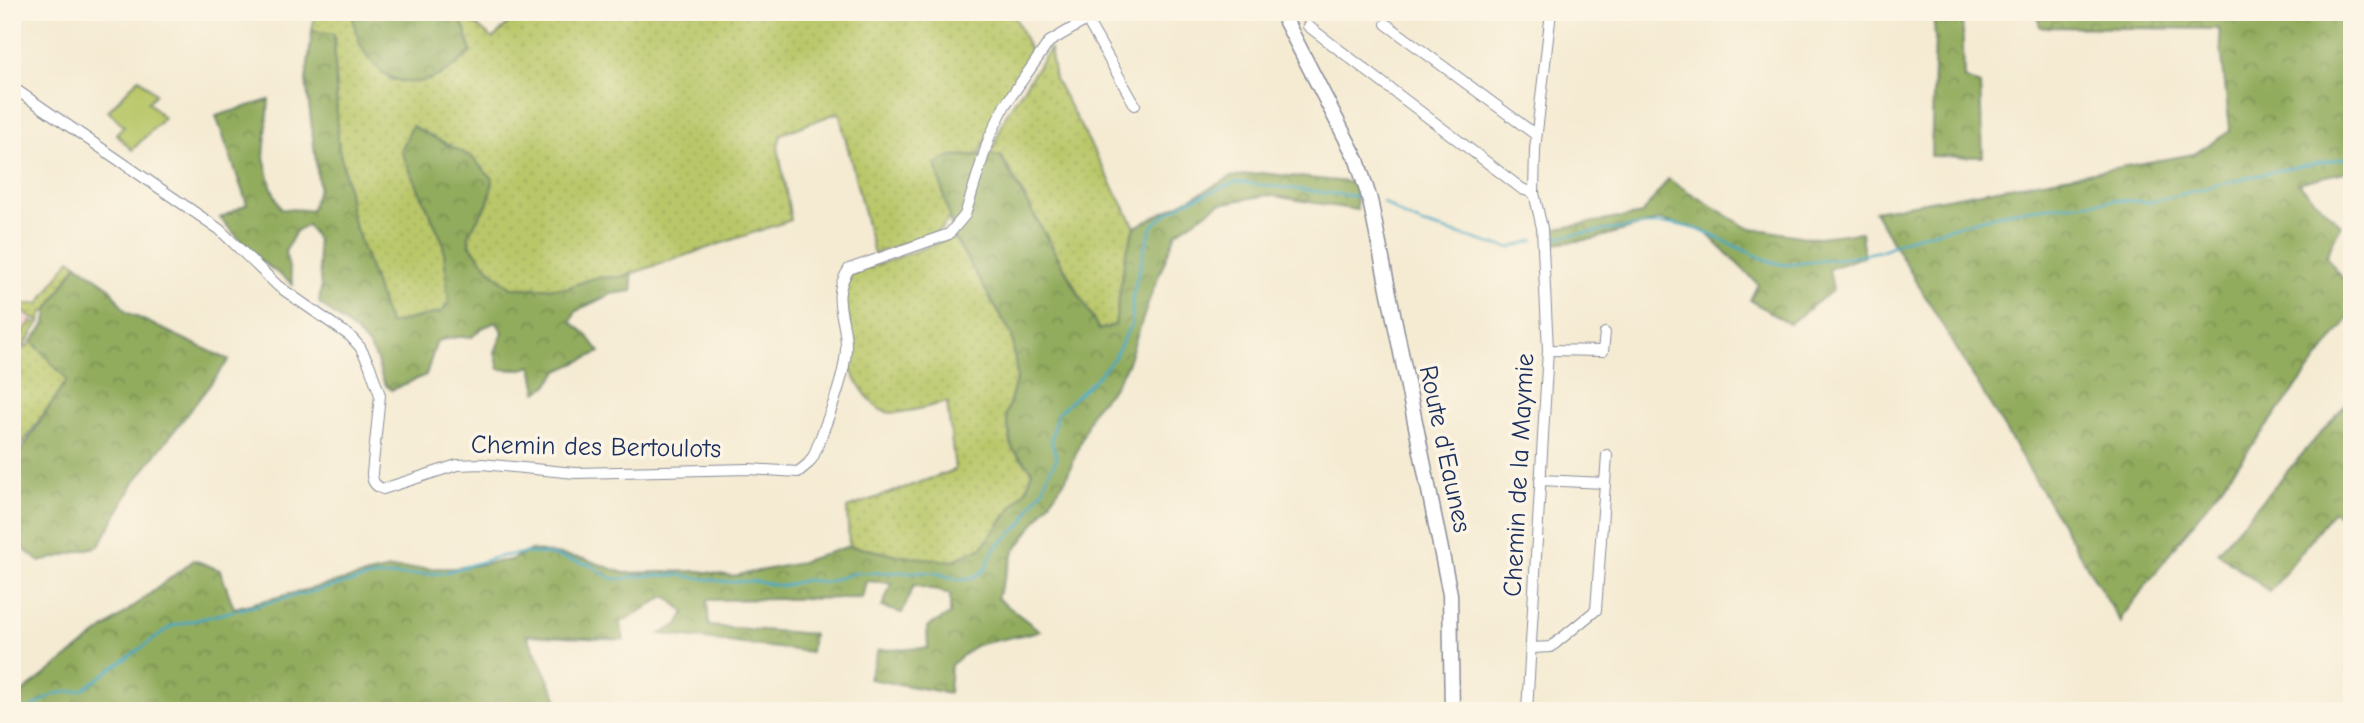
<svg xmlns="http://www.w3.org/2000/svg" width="2364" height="723" font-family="'Comic Neue',sans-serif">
  <defs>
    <pattern id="grass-dots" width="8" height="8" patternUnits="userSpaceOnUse" patternTransform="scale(1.75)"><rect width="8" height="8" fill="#b9c769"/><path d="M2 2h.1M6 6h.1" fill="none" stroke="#9eab5d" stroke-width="1.8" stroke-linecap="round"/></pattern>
    <pattern id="forest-crowns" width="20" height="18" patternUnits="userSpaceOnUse" patternTransform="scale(1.75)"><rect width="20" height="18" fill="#92ac5d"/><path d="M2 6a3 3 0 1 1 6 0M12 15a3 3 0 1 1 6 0" fill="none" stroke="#768c50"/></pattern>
  </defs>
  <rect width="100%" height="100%" fill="#fcf5e5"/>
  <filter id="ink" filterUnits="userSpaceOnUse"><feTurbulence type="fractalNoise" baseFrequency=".0143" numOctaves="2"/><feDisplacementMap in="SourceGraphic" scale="14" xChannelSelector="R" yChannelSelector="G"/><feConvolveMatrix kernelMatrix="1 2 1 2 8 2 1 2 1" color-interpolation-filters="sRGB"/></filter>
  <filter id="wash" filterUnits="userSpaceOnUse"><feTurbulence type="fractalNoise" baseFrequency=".00686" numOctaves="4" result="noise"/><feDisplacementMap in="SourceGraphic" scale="28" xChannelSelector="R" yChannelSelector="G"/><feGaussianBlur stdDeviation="1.57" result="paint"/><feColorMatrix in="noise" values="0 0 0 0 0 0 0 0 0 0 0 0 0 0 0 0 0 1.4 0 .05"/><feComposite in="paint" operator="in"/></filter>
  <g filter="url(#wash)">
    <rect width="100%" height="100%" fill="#f5ebd3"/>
    <polygon fill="#f7d0cd" points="12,305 32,319 12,348"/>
    <g fill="url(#grass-dots)" stroke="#6a7b64" stroke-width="2">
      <path d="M 315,12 L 352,12 C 361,46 367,56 392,80 C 430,79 442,79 471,52 L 464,27 L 454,12 L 461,12 L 493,39 L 519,12 L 1013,12 L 1033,57 L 1010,88 L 979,155 L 951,156 L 936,164 L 950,216 L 941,230 L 874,254 L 839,112 L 781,134 L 778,147 L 791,220 L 621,277 L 594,278 L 566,288 L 511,288 C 498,277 463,250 470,232 C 474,222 482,212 488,203 L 428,135 L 412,126 L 401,151 L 443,242 L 449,302 L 442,312 L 389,325 L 351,214 L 347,184 L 338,144 L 334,35 L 312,31 Z"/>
      <polygon points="1050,49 1055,79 1135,227 1125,256 1115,325 1099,330 1001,155 990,155 1007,113"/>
      <path d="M 954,237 L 1012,335 L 1017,377 L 1006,415 L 1012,448 L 1033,470 L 1028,487 L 982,547 L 952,561 L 909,557 L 849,546 L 847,508 L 955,470 L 947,402 C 932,405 896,417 883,411 C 871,406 851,375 849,363 C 849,354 854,345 852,336 C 849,311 836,297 852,274 Z"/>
      <polygon points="70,259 77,264 47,311 43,312 40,323 12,304 12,296 24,304 39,304"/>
      <polygon points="31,321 38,325 23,347 25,349 32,341 68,380 12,458 12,348"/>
    </g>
    <g fill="url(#forest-crowns)" stroke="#566e5e" stroke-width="2">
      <path d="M 352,12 L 454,12 L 464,27 L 471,52 C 432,89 390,99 360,44 C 356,35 354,22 352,12 Z"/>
      <polygon points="1933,12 1962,12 1964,78 1980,85 1983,157 1931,156 1935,37"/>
      <polygon points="2037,12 2352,12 2352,170 2298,183 2341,225 2326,256 2352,291 2352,314 2122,617 2121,623 1874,211 2194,154 2230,131 2219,29 2040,27"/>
      <path d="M 312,31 L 334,34 L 338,144 L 347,184 L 351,214 L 389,324 L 442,312 L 449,302 L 443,242 L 401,151 L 412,126 L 472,157 L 493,180 L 488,203 L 469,233 L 469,244 L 490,270 L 511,288 L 566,288 L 594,278 L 621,277 L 631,273 L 633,291 L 611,294 L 576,311 L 571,322 L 585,333 L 600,352 L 558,371 L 547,386 L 537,392 L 532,366 L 519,370 L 499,369 L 495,352 L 503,332 L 496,322 L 482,328 L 472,337 L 457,337 L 437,341 L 426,375 L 391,390 C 379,381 381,369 375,356 C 363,334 338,318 319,303 L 321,288 L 317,240 L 308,225 L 296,231 L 285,252 L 293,284 L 257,258 L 220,218 L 247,204 L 216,116 L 269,100 L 264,157 L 271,186 L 281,209 L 311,210 L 319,187 L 306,80 Z"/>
      <polygon points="1000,155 1099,330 1115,325 1125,256 1135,227 1231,177 1261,173 1356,183 1357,210 1268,195 1219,204 1176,233 1151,295 1127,365 1114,387 1093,410 1066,479 1014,552 997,598 1040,631 976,645 951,665 949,693 869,679 878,650 928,648 927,627 950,614 950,594 914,585 902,613 882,607 892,583 866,581 862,598 707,600 709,626 813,634 811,652 660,634 678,625 685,612 666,596 620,623 624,640 527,635 563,711 12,711 12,700 194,560 220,570 234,608 389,569 455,568 510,560 531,550 585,559 624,573 700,571 732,576 795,564 849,546 909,557 953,561 982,547 1028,487 1032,470 1012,448 1006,415 1017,377 1012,335 954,237 936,164 951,156"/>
      <polygon points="1668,179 1746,227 1811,238 1861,232 1864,256 1829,269 1833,290 1789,324 1750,300 1758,284 1704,231 1660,220 1593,239 1553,244 1554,229 1642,214"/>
      <path d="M 77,264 L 108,286 L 126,312 L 229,360 L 134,483 L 99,546 L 40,562 L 12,540 L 12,465 L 67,380 L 32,341 C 39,332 49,323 47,311 Z"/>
      <polygon points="2352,397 2352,526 2333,511 2270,592 2217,552"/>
    </g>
    <polygon fill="#b9c769" stroke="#6a7b64" stroke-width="2" points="139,78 156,94 148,102 164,118 132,150 116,134 124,126 108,111"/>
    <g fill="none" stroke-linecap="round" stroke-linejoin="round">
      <g stroke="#45a9c4" stroke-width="2.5">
        <polyline points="1383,202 1404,216 1423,224 1492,244 1511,248 1534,240"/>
        <polyline points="1548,238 1654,224 1675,224 1697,229 1771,262 1786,265 1852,257 1880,251 1910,238 2013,211 2115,200 2150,202 2279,170 2352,157"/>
        <polyline points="26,711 54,694 82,690 172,626 372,577 443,573 502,556 525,553 546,554 591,565 610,578 620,579 638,576 679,575 727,582 752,581 782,586 806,580 826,582 855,573 919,572 936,573 959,580 972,578 985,570 994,549 1023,523 1031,506 1043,489 1047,476 1057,458 1051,441 1057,414 1098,376 1114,358 1132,322 1132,298 1145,247 1153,225 1167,213 1190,200 1236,182 1361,197"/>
      </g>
    </g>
  </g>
  <g filter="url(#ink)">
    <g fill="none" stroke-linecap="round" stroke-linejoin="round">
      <defs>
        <g id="street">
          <polyline points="1087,20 1135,105"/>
          <polyline points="1386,24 1536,135"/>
          <polyline points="1308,26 1522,189 1534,193"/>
          <path d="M 12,87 L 219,229 L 278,286 L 350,336 L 360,347 L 369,364 L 380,395 L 372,473 C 372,482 375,486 383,489 L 457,465 L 482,464 L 575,473 L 749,469 L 798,472 L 809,463 L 814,455 C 825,425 845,380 846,349 C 847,317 829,299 849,269 L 949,234 L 965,215 L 989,138 L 1005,105 L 1049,42 L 1100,12"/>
          <polyline points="1548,350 1603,351 1605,333"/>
          <polyline points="1540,480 1605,483"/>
          <polyline points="1531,648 1551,647 1596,610 1607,455"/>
          <polyline points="1527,711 1548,350 1542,228 1534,193 1535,149 1551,12"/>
        </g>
        <polyline id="secondary" points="1281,12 1357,160 1370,200 1450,594 1452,711"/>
      </defs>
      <use href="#street" stroke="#888d98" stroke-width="12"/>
      <use href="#secondary" stroke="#888d98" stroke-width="17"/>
      <use href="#street" stroke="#fff" stroke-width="10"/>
      <use href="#secondary" stroke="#fff" stroke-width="14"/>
    </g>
  </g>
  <g text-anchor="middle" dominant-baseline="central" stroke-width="7" stroke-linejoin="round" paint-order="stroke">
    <g font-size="26" fill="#1b2f5e" stroke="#fcf5e5">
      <text transform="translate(596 447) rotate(1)">Chemin des Bertoulots</text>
      <text transform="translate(1445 449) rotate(78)">Route d'Eaunes</text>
      <text transform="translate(1519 475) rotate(-87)">Chemin de la Maymie</text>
    </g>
  </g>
  <rect width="2364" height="723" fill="none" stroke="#fcf5e5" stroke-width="42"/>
</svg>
